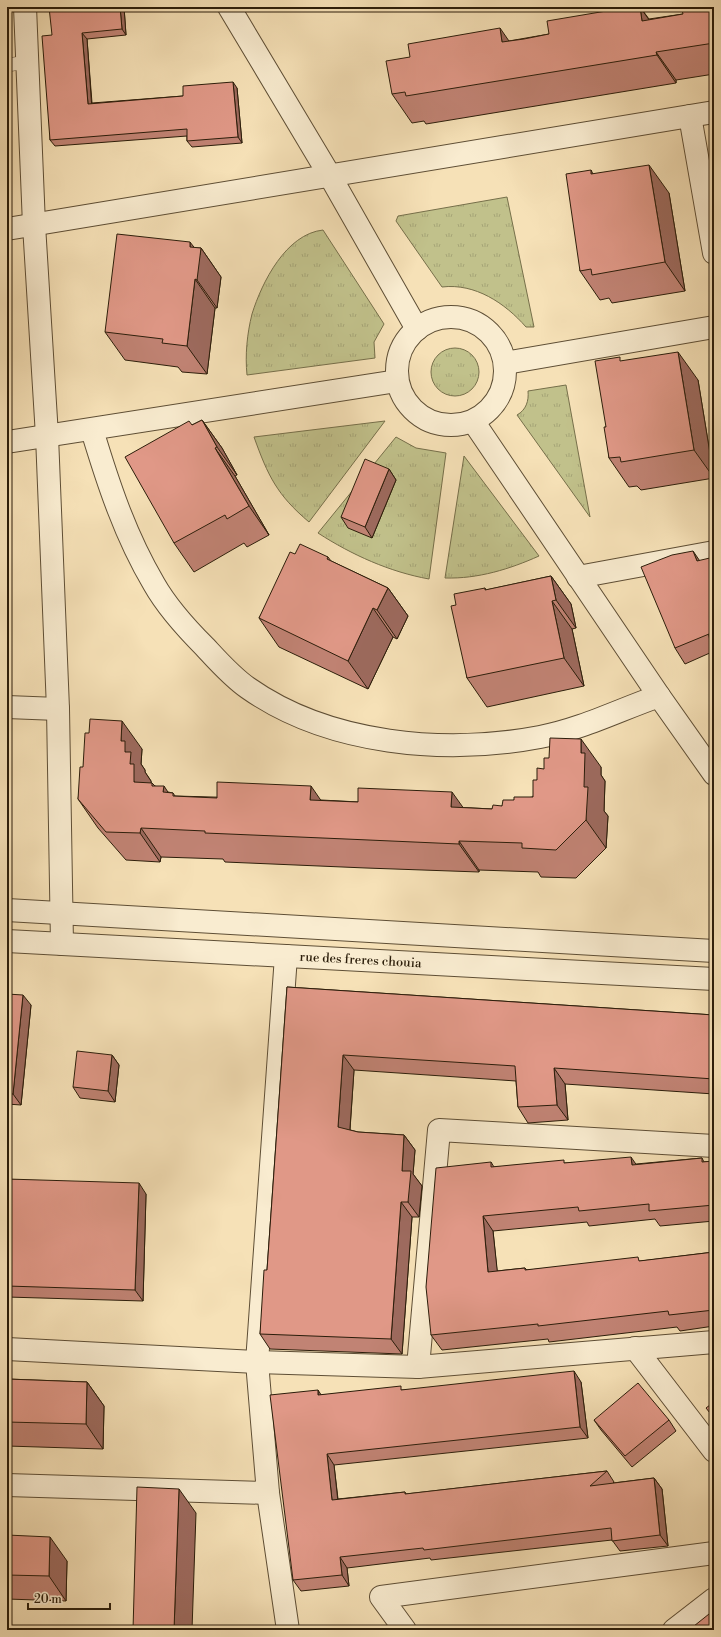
<svg xmlns="http://www.w3.org/2000/svg" width="721" height="1637" font-family="'Libre Bodoni',serif">
  <defs>
    <pattern id="grass-tufts" width="24" height="20" patternUnits="userSpaceOnUse"><rect width="24" height="20" fill="#c1c18b"/><path d="M3 7l-1-3M5 7V3M7 7l1-3M15 17l-1-3M17 17v-4M19 17l1-3" fill="none" stroke="#a6a577"/></pattern>
  </defs>
  <rect width="100%" height="100%" fill="#f6e1b7"/>
  <filter id="stains"><feTurbulence type="fractalNoise" baseFrequency=".005" numOctaves="4"/><feColorMatrix values="0 0 0 0 .2 0 0 0 0 .09 0 0 0 0 .02 0 0 0 .5 -.17"/></filter>
  <radialGradient id="worn" r=".72"><stop offset=".6" stop-color="#630" stop-opacity="0"/><stop offset="1" stop-color="#630" stop-opacity=".3"/></radialGradient>
  <g fill="url(#grass-tufts)" stroke="#766f4a">
    <path d="M 507,197 L 534,327 L 526,327 C 505,303 475,283 442,287 L 396,221 L 398,216 Z"/>
    <path d="M 323,230 L 384,324 L 374,342 L 375,358 L 247,375 C 245,355 247,334 252,314 C 262,282 286,234 323,230 Z"/>
    <circle cx="455" cy="372" r="24"/>
    <path d="M 566,385 L 590,517 L 517,415 C 526,410 529,401 528,391 Z"/>
    <path d="M 385,421 L 309,522 C 277,495 268,476 254,437 Z"/>
    <path d="M 396,437 L 416,448 L 446,453 L 429,579 C 390,572 352,555 318,533 Z"/>
    <path d="M 464,456 L 539,556 C 510,569 478,579 445,578 Z"/>
  </g>
  <g fill="none" stroke-linecap="round" stroke-linejoin="round">
    <defs>
      <polyline id="service" points="7,65 28,62"/>
      <g id="minor">
        <polyline points="25,7 34,225 47,436 58,709 62,944"/>
        <polyline points="229,7 330,176 417,329"/>
        <polyline points="690,116 714,253"/>
        <polyline points="7,229 714,112"/>
        <circle cx="451" cy="371" r="54"/>
        <polyline points="505,363 714,327"/>
        <polyline points="473,421 659,696 714,774"/>
        <path d="M 92,430 C 108,483 125,535 154,584 C 167,607 186,628 205,647 C 218,661 232,677 248,688 C 329,745 445,755 540,737 C 582,729 619,710 659,696"/>
        <polyline points="7,442 397,381"/>
        <polyline points="578,577 714,552"/>
        <polyline points="7,707 58,709"/>
        <polyline points="7,910 714,951"/>
        <path id="s1" d="M 7,941 L 714,979"/>
        <polyline points="286,956 257,1362 268,1493 288,1630"/>
        <polyline points="635,1348 714,1451"/>
        <polyline points="7,1349 257,1362 418,1367 714,1342"/>
        <polyline points="418,1367 439,1130 714,1146"/>
        <polyline points="7,1485 268,1493"/>
        <polyline points="405,1630 381,1597 714,1553"/>
        <polyline points="674,1630 714,1599"/>
      </g>
    </defs>
    <use href="#service" stroke="#5e4e35" stroke-width="14"/>
    <use href="#minor" stroke="#5e4e35" stroke-width="24"/>
    <use href="#service" stroke="#f9ecd0" stroke-width="13"/>
    <use href="#minor" stroke="#f9ecd0" stroke-width="22"/>
  </g>
  <g fill="#c18374" stroke="#2b1d0a">
    <polygon points="124,7 126,35 87,39 92,103 183,96 237,88 242,143 192,147 187,141 187,136 55,146 50,140 52,35"/>
    <polygon points="630,7 640,7 649,19 683,14 714,7 714,74 676,80 676,83 426,124 424,121 412,123 392,94 509,41 549,34"/>
    <polygon points="591,170 593,174 669,193 685,291 612,303 609,298 600,300 580,271"/>
    <polygon points="195,248 201,248 221,277 217,308 215,308 207,374 182,372 178,367 125,360 105,332"/>
    <polygon points="622,361 698,380 714,478 641,490 637,486 629,487 609,458 606,427"/>
    <polygon points="202,420 222,448 237,475 235,476 269,535 247,547 244,543 194,572 174,543 192,425"/>
    <polygon points="389,469 396,480 372,538 348,528 341,517"/>
    <polygon points="693,551 712,652 685,664 675,648"/>
    <polygon points="295,554 328,557 331,561 388,588 408,616 397,639 393,637 368,689 279,647 259,618"/>
    <polygon points="551,576 571,604 576,628 572,629 584,686 487,707 467,678 456,605 485,588 486,590"/>
    <polygon points="89,733 142,749 141,764 145,770 145,772 151,781 151,783 152,783 155,786 168,792 173,793 175,796 321,800 492,809 502,806 514,800 533,797 537,780 544,769 601,767 601,775 605,781 604,811 608,816 606,848 576,878 541,877 538,872 479,870 479,872 366,868 225,862 223,859 161,857 160,862 126,860 98,828 78,799"/>
    <polygon points="287,987 714,1015 714,1094 565,1084 568,1120 528,1123 518,1107 516,1081 354,1070 350,1130 358,1132 404,1135 415,1150 413,1174 422,1186 419,1217 412,1217 402,1354 270,1349 260,1334 267,1270"/>
    <polygon points="7,994 31,1005 21,1105 7,1104"/>
    <polygon points="112,1055 119,1065 115,1102 80,1098 73,1087"/>
    <polygon points="702,1158 704,1162 714,1161 714,1221 660,1226 655,1219 589,1226 587,1222 493,1231 497,1271 525,1268 527,1270 641,1261 714,1252 714,1326 680,1331 677,1327 549,1342 548,1339 442,1350 431,1335 491,1162 494,1167 566,1163 636,1164"/>
    <polygon points="7,1179 146,1194 143,1301 7,1297"/>
    <polygon points="7,1379 87,1382 104,1406 103,1449 7,1446"/>
    <polygon points="581,1382 588,1438 334,1465 338,1499 405,1492 406,1494 607,1471 614,1482 613,1483 654,1478 662,1489 668,1546 620,1551 612,1540 431,1560 430,1558 347,1568 349,1586 301,1591 293,1580 321,1395 403,1390"/>
    <polygon points="594,1420 669,1420 676,1431 632,1467 601,1430"/>
    <polygon points="7,1535 67,1561 66,1601 7,1599"/>
  </g>
  <g fill="#9d6a5e" stroke="#2b1d0a">
    <polygon points="120,7 124,7 126,35 122,29"/>
    <polygon points="640,7 659,34 642,21"/>
    <polygon points="500,28 520,57 502,42"/>
    <polygon points="82,33 87,39 92,110 88,104"/>
    <polygon points="656,52 676,80 676,83 657,55"/>
    <polygon points="233,82 237,88 242,143 238,137"/>
    <polygon points="649,165 669,193 685,291 665,262"/>
    <polygon points="190,242 200,255 201,248 221,277 217,308 197,280 190,247"/>
    <polygon points="195,279 215,308 207,374 187,346"/>
    <polygon points="678,352 698,380 714,478 694,450"/>
    <polygon points="202,420 222,448 237,475 217,447"/>
    <polygon points="215,448 235,476 269,535 249,506"/>
    <polygon points="389,469 396,480 372,538 365,527"/>
    <polygon points="693,551 704,567 697,561"/>
    <polygon points="551,576 571,604 576,628 556,600"/>
    <polygon points="388,588 408,616 397,639 377,610"/>
    <polygon points="552,601 572,629 584,686 564,658"/>
    <polygon points="373,608 393,637 368,689 348,661"/>
    <polygon points="122,721 142,749 141,764 145,770 145,772 151,781 151,788 134,782 130,764 125,752 121,741"/>
    <polygon points="581,739 601,767 601,775 605,781 604,811 608,816 606,848 586,820 581,753"/>
    <polygon points="164,786 183,815 163,792"/>
    <polygon points="311,786 331,815 310,800"/>
    <polygon points="452,792 472,820 451,807"/>
    <polygon points="141,828 161,857 160,862 140,833"/>
    <polygon points="459,841 479,870 479,872 459,844"/>
    <polygon points="23,995 31,1005 21,1105 13,1094"/>
    <polygon points="112,1055 119,1065 115,1102 108,1091"/>
    <polygon points="343,1055 354,1070 349,1142 338,1127"/>
    <polygon points="554,1068 565,1084 568,1120 557,1105"/>
    <polygon points="404,1135 415,1150 413,1174 422,1186 419,1217 408,1202 402,1171"/>
    <polygon points="631,1157 642,1173 632,1165"/>
    <polygon points="139,1183 146,1194 143,1301 135,1290"/>
    <polygon points="401,1202 412,1217 402,1354 391,1339"/>
    <polygon points="483,1216 493,1231 499,1287 488,1272"/>
    <polygon points="574,1371 581,1382 588,1438 580,1427"/>
    <polygon points="87,1382 104,1406 103,1449 86,1424"/>
    <polygon points="318,1390 325,1401 318,1395"/>
    <polygon points="327,1454 334,1465 339,1511 332,1500"/>
    <polygon points="654,1478 662,1489 668,1546 660,1535"/>
    <polygon points="179,1489 196,1513 192,1630 174,1630"/>
    <polygon points="50,1537 67,1561 66,1601 49,1576"/>
    <polygon points="340,1557 347,1568 349,1586 342,1575"/>
  </g>
  <g fill="#e09887" stroke="#2b1d0a">
    <polygon points="49,7 120,7 122,29 82,33 88,104 183,96 183,86 233,82 238,137 187,141 187,129 50,140 42,36 52,35"/>
    <polygon points="630,7 640,7 642,21 683,14 682,10 692,9 691,7 714,7 714,43 656,52 657,55 406,96 405,92 392,94 386,61 410,57 408,44 500,28 502,42 524,39 549,34 547,21"/>
    <polygon points="649,165 665,262 592,275 591,269 580,271 566,174 591,170 591,174"/>
    <polygon points="117,234 190,242 190,247 201,248 197,280 195,279 187,346 162,343 163,339 105,332"/>
    <polygon points="678,352 694,450 621,462 620,457 609,458 604,427 606,427 595,361 620,357 620,361"/>
    <polygon points="202,420 217,447 215,448 249,506 227,519 225,515 174,543 125,457 189,421 192,425"/>
    <polygon points="365,459 389,469 365,527 341,517"/>
    <polygon points="300,544 328,557 327,559 388,588 377,610 373,608 348,661 259,618 290,552 295,554"/>
    <polygon points="693,551 697,561 714,557 714,660 709,634 675,648 641,567 672,555"/>
    <polygon points="551,576 556,600 552,601 564,658 467,678 451,606 456,605 454,594 485,588 485,590"/>
    <polygon points="90,719 122,721 121,741 125,741 125,752 131,752 130,764 134,764 134,782 152,783 152,786 164,786 163,792 173,793 173,796 217,798 217,782 311,786 310,800 358,802 358,788 452,792 451,807 492,809 493,805 502,806 503,800 514,800 514,797 533,797 533,780 537,780 537,768 544,769 544,758 549,758 550,738 581,739 581,753 585,753 584,787 588,787 586,820 556,850 522,848 522,843 459,841 459,844 346,839 205,833 205,831 141,828 140,833 106,832 78,799 80,767 83,767 85,733 89,733"/>
    <polygon points="287,987 714,1015 714,1079 554,1068 557,1105 518,1107 515,1066 343,1055 338,1127 358,1132 404,1135 402,1171 411,1171 408,1202 401,1202 391,1339 260,1334 264,1270 267,1270"/>
    <polygon points="7,994 23,995 13,1094 7,1094"/>
    <polygon points="77,1051 112,1055 108,1091 73,1087"/>
    <polygon points="631,1157 632,1165 702,1158 702,1162 714,1161 714,1205 649,1211 649,1204 579,1211 578,1207 483,1216 488,1272 525,1268 525,1270 638,1257 639,1261 714,1252 714,1310 669,1315 668,1311 538,1326 538,1324 431,1335 426,1287 436,1168 491,1162 491,1167 564,1160 564,1163"/>
    <polygon points="7,1179 139,1183 135,1290 7,1286"/>
    <polygon points="574,1371 580,1427 327,1454 332,1500 405,1492 405,1494 607,1471 590,1486 654,1478 660,1535 612,1541 611,1528 424,1550 423,1548 340,1557 342,1575 293,1580 270,1395 318,1390 318,1395 401,1386 401,1390"/>
    <polygon points="7,1379 87,1382 86,1424 7,1422"/>
    <polygon points="638,1383 669,1420 625,1456 594,1420"/>
    <polygon points="714,1402 714,1418 706,1408"/>
    <polygon points="137,1487 179,1489 174,1630 133,1630"/>
    <polygon points="7,1535 50,1537 49,1576 7,1575"/>
    <polygon points="714,1610 714,1630 689,1630"/>
    <polygon points="362,1626 362,1630 339,1630"/>
  </g>
  <g text-anchor="middle" dominant-baseline="central" stroke-width="3" stroke-linejoin="round" paint-order="stroke">
    <g font-size="13" fill="#2b1d0a" stroke="#f9ecd0">
      <text stroke="none"><textPath href="#s1" startOffset="354">rue des freres chouia</textPath></text>
    </g>
  </g>
  <rect width="721" height="1637" fill="none" stroke="#f6e1b7" stroke-width="24"/>
  <rect x="8" y="8" width="705" height="1621" fill="none" stroke="#2b1d0a" stroke-width="2"/>
  <rect x="12" y="12" width="697" height="1613" fill="none" stroke="#2b1d0a"/>
  <path d="M28 1603v6h82v-6" fill="none" stroke="#2b1d0a" stroke-width="2"/>
  <text x="34" y="1603" font-size="12" fill="#2b1d0a" stroke="#f9ecd0" stroke-width="3" paint-order="stroke">20 m</text>
  <rect width="100%" height="100%" filter="url(#stains)"/>
  <rect width="100%" height="100%" fill="url(#worn)"/>
</svg>
